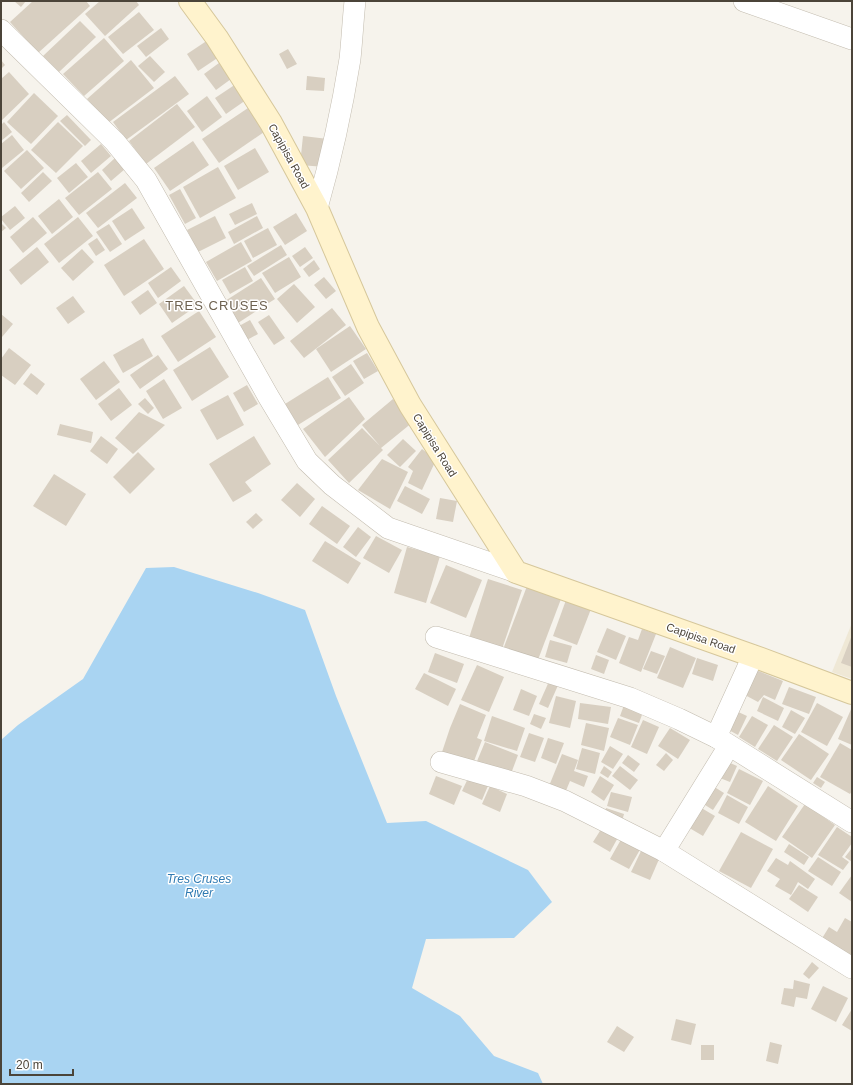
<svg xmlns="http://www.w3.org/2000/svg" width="853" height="1085" font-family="Helvetica,sans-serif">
  <rect width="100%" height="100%" fill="#f6f3ec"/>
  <polygon fill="#efe8d6" points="852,623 852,679 832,672"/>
  <polygon fill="#a9d4f2" points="174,567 258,593 305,610 336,696 387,823 426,821 528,870 552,902 514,938 426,939 412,988 460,1016 494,1056 538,1073 543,1084 1,1084 1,740 18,725 83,679 146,568"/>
  <g fill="#d8cfc1">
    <polygon points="14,1 26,1 21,7"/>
    <polygon points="33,1 86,1 90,6 38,53 10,22"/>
    <polygon points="100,1 136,1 139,5 105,36 85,14"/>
    <polygon points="139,12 154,30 123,54 108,37"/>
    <polygon points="80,21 96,37 59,72 43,56"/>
    <polygon points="161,28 169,39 146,57 137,46"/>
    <polygon points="104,38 124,61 84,96 63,74"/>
    <polygon points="208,40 219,57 198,71 187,54"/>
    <polygon points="288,49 297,64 287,69 279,54"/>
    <polygon points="150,56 165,72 154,82 138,66"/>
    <polygon points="1,60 5,65 1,69"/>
    <polygon points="131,60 154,88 108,123 87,99"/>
    <polygon points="219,63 231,79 216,90 204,74"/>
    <polygon points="9,72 29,94 1,121 1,79"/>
    <polygon points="175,76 189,94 126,140 113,122"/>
    <polygon points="307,76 325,78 324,91 306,90"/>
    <polygon points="236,84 246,100 226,114 215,98"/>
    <polygon points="34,93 58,116 31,144 7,122"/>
    <polygon points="207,96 222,117 202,132 187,111"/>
    <polygon points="177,104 195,127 146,164 129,141"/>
    <polygon points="251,106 267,130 219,163 202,139"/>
    <polygon points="67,115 91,140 85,146 60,121"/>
    <polygon points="4,122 12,132 1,141 1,125"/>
    <polygon points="58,122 83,146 56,173 31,150"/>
    <polygon points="12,135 24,150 2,168 1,166 1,144"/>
    <polygon points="303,136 328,139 325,167 300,165"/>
    <polygon points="193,141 209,165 170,191 154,168"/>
    <polygon points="101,144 111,156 91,173 81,161"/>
    <polygon points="255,148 269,172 238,190 224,166"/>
    <polygon points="27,150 44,168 21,189 4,171"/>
    <polygon points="115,158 125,169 111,181 102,170"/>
    <polygon points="76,163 88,177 69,193 57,178"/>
    <polygon points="218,167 236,198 200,218 183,187"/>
    <polygon points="43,172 52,181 29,202 21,193"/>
    <polygon points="98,172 112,189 79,215 65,198"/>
    <polygon points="125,183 137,198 98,228 86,213"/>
    <polygon points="180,189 196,218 185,224 169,195"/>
    <polygon points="59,199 73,217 52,234 38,216"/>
    <polygon points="252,203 257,214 235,225 229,214"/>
    <polygon points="15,206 25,218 10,230 1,219 1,217"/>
    <polygon points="132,208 145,228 125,241 112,221"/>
    <polygon points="296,213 307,231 285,245 273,227"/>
    <polygon points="215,216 226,238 198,252 187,230"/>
    <polygon points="257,216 263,228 234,244 228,232"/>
    <polygon points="33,217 47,233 23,253 10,237"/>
    <polygon points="78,217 93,236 59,263 44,244"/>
    <polygon points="1,223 6,228 1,232"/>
    <polygon points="109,224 122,244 110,252 96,232"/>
    <polygon points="268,228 277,245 253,258 244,241"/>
    <polygon points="97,238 105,250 96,256 88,244"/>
    <polygon points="144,239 164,269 124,296 104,265"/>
    <polygon points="241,242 252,261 217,281 206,262"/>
    <polygon points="281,245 287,255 254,276 247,266"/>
    <polygon points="37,247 49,262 21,285 9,270"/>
    <polygon points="305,247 313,258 300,267 292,256"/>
    <polygon points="82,249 94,262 73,281 61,268"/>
    <polygon points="289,257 301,277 275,293 262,273"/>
    <polygon points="314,260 320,269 309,277 303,269"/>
    <polygon points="171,267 181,281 158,298 148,283"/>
    <polygon points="245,267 253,281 230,294 222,280"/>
    <polygon points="324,277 336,291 326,299 314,285"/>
    <polygon points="261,278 275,299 238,323 225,301"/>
    <polygon points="294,284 315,307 297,323 277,299"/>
    <polygon points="184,286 198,305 172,323 159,304"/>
    <polygon points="148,290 157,303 140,315 131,302"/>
    <polygon points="73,296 85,312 68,324 56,308"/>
    <polygon points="332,308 346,325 304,358 290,341"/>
    <polygon points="199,311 216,337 178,362 161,336"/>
    <polygon points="1,314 13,324 2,337 1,336"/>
    <polygon points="269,315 285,338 274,345 258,322"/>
    <polygon points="250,320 258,334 247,340 239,326"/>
    <polygon points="350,326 366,349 331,372 316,349"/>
    <polygon points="143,338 153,356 123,373 113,355"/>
    <polygon points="210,347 229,377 192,401 173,370"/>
    <polygon points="9,348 31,365 15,385 1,375 1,359"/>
    <polygon points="367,353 378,371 364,379 353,361"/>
    <polygon points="158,355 168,369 140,389 130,375"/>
    <polygon points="104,361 120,382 96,400 80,379"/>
    <polygon points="351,364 364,383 345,396 332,377"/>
    <polygon points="31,373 45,384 37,395 23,384"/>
    <polygon points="328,377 341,398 298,425 285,404"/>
    <polygon points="164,379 182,408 163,419 146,391"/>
    <polygon points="247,385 258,404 244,412 233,393"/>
    <polygon points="119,388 132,405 111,421 98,404"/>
    <polygon points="228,395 244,425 217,440 200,410"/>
    <polygon points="349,397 365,419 325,457 303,429"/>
    <polygon points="145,398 154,408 148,414 138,404"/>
    <polygon points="393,399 413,422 381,448 383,450 349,483 328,460 362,428 380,446 362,425"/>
    <polygon points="139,412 165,425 133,454 115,438"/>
    <polygon points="60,424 93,432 91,443 57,435"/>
    <polygon points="101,436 118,449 107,464 90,451"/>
    <polygon points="254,436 271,464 245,482 252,491 233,502 209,464"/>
    <polygon points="403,439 416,451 400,467 387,455"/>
    <polygon points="422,449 436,460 422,490 408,483 413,471 408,467"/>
    <polygon points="138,452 155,469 130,494 113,477"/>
    <polygon points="382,459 408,472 390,509 358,490"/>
    <polygon points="54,474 86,494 66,526 33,506"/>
    <polygon points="297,483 315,499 300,517 281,500"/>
    <polygon points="405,486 430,499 422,514 397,501"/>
    <polygon points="440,498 457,501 453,522 436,519"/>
    <polygon points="322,506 350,526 337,544 309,524"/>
    <polygon points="256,513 263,520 253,529 246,522"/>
    <polygon points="358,527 371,537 356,557 343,547"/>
    <polygon points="376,536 402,550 389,573 363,558"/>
    <polygon points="325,541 361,563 348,584 312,561"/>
    <polygon points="407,547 440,556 426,603 394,593"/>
    <polygon points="446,565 482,580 466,618 430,603"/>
    <polygon points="488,579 522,590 502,649 469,638"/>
    <polygon points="527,586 561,599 536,665 502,652"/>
    <polygon points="566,600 591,609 577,645 553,636"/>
    <polygon points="607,628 626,636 616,660 597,652"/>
    <polygon points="642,629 656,634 641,672 619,663 629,637 638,640"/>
    <polygon points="852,635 852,667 841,663"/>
    <polygon points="550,640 572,646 567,663 545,657"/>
    <polygon points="670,647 696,658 683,688 657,678"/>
    <polygon points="651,651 665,656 657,674 643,669"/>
    <polygon points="435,653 464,664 457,683 428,672"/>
    <polygon points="596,655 609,660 604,674 591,669"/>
    <polygon points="697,658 718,665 713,681 692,674"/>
    <polygon points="477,665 504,677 489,712 461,700"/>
    <polygon points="756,670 783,681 775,700 764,695 758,702 745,695"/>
    <polygon points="424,673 456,689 448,706 415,689"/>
    <polygon points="550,679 559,683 548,708 539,704"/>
    <polygon points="789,687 816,697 809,714 782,704"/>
    <polygon points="521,689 537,696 529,716 513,710"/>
    <polygon points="556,696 576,701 570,728 549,723"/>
    <polygon points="763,697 784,708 778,721 757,711"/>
    <polygon points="580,703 611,707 608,724 578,719"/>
    <polygon points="817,703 843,717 827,746 801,732"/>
    <polygon points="460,704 486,715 477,738 482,740 471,769 440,758 450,728 455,730 450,728"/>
    <polygon points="624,705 643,712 639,723 620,716"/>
    <polygon points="852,707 852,745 838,739"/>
    <polygon points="734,710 747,716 738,735 725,728"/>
    <polygon points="791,710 805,718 795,734 782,727"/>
    <polygon points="534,714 546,718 541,729 530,724"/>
    <polygon points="492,716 525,728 517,751 484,741"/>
    <polygon points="752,716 768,725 755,747 739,737"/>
    <polygon points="618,718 638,725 630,745 610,737"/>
    <polygon points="643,720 659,727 647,754 631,747"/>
    <polygon points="586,723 609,728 604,751 581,745"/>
    <polygon points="774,725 793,737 777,761 758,749"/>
    <polygon points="670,728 690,740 678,759 658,746"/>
    <polygon points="529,733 544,738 535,762 520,757"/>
    <polygon points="799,734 829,754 811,780 781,760"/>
    <polygon points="548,738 564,743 556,764 541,758"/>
    <polygon points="485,742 518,755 509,779 475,766"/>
    <polygon points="840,743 852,750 852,791 850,794 820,777"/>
    <polygon points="610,746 623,754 613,769 601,762"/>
    <polygon points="582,748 600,753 595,774 576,769"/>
    <polygon points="666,753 673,760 664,771 656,765"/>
    <polygon points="562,754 578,760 574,771 588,776 584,787 570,781 565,793 549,786"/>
    <polygon points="628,755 640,764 634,772 622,763"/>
    <polygon points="728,762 737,766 730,782 720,778"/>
    <polygon points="604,766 612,772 608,778 600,773"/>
    <polygon points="620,766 638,780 630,790 612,776"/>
    <polygon points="739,769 763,781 750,805 727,793"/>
    <polygon points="471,772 490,781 482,800 462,791"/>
    <polygon points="436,776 462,786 454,805 429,794"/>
    <polygon points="600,776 614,785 604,801 591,792"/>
    <polygon points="817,777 825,782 821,788 813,783"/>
    <polygon points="708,783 724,793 713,810 697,800"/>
    <polygon points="490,786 507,794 500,812 482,804"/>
    <polygon points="768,786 798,806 776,841 745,822"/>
    <polygon points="611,792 632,797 628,812 607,806"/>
    <polygon points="727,795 748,807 739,824 718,813"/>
    <polygon points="805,804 835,825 812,858 782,837"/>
    <polygon points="698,806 715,816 703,836 686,826"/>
    <polygon points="606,808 624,814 621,825 603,819"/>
    <polygon points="605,823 621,832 610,852 593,842"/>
    <polygon points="837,827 852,837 852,843 842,857 849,862 843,870 818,855"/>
    <polygon points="741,832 773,849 751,888 719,871"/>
    <polygon points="623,836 642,846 629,869 610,859"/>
    <polygon points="789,844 809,857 804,865 784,852"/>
    <polygon points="852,848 852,862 845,857"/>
    <polygon points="642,849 660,857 650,880 631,872"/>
    <polygon points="818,857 841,872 832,886 808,871"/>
    <polygon points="776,858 788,865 790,861 815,879 808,889 798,882 791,895 775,886 780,879 767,871"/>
    <polygon points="852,875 852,902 839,893"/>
    <polygon points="799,885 818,897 808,912 789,899"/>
    <polygon points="845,918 852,922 852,953 849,958 821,940 829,927 837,932"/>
    <polygon points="812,962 819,968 809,979 803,974"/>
    <polygon points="794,980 810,984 807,999 796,997 794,1007 781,1004 784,988 793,989"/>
    <polygon points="823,986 848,998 836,1022 811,1009"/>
    <polygon points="852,1009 852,1031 842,1025"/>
    <polygon points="676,1019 696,1024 691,1045 671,1040"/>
    <polygon points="617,1026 634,1037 624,1052 607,1042"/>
    <polygon points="770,1042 782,1045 778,1064 766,1061"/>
    <rect x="701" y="1045" width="13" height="15"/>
  </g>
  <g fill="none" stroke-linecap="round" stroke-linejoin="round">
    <defs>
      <g id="street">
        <polyline points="744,1 852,39"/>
        <polyline points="1,30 115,142 146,180 268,396 307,461 332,485 388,528 516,572"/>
        <path d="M 317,208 C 331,159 342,109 350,59 C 352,40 353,20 355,1"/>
        <polyline points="436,637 630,698 679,719 716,737 852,822"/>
        <polyline points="716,737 753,656"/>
        <polyline points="441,762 526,786 565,801 664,851 852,968"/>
        <polyline points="664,851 729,746"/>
      </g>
      <polyline id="secondary" points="190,1 217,38 271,123 317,208 368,327 410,405 516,572 753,656 852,693"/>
    </defs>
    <use href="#street" stroke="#c2bbae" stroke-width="22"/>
    <use href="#secondary" stroke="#d6c79b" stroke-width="24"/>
    <use href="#street" stroke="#fff" stroke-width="21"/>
    <use href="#secondary" stroke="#fff3cd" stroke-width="22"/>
  </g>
  <g text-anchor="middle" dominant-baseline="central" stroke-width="3" stroke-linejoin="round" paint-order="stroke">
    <g font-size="11" fill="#4b4439" stroke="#fff">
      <text transform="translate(289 156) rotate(61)">Capipisa Road</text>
      <text transform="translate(435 445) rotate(58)">Capipisa Road</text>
      <text transform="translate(701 638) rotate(19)">Capipisa Road</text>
    </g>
    <g font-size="12" font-style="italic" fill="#2e7ab2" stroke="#fff">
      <text x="199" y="879">Tres Cruses<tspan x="199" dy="14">River</tspan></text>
    </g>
    <g font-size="13" letter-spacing="1" fill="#6e6250" stroke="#fff">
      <text x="217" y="305">TRES CRUSES</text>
    </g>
  </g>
  <rect width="853" height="1085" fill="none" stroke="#4b4439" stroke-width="4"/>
  <path d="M10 1069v6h63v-6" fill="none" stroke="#4b4439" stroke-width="2"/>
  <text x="16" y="1069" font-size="12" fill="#4b4439" stroke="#ffffff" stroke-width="3" paint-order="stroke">20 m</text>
</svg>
